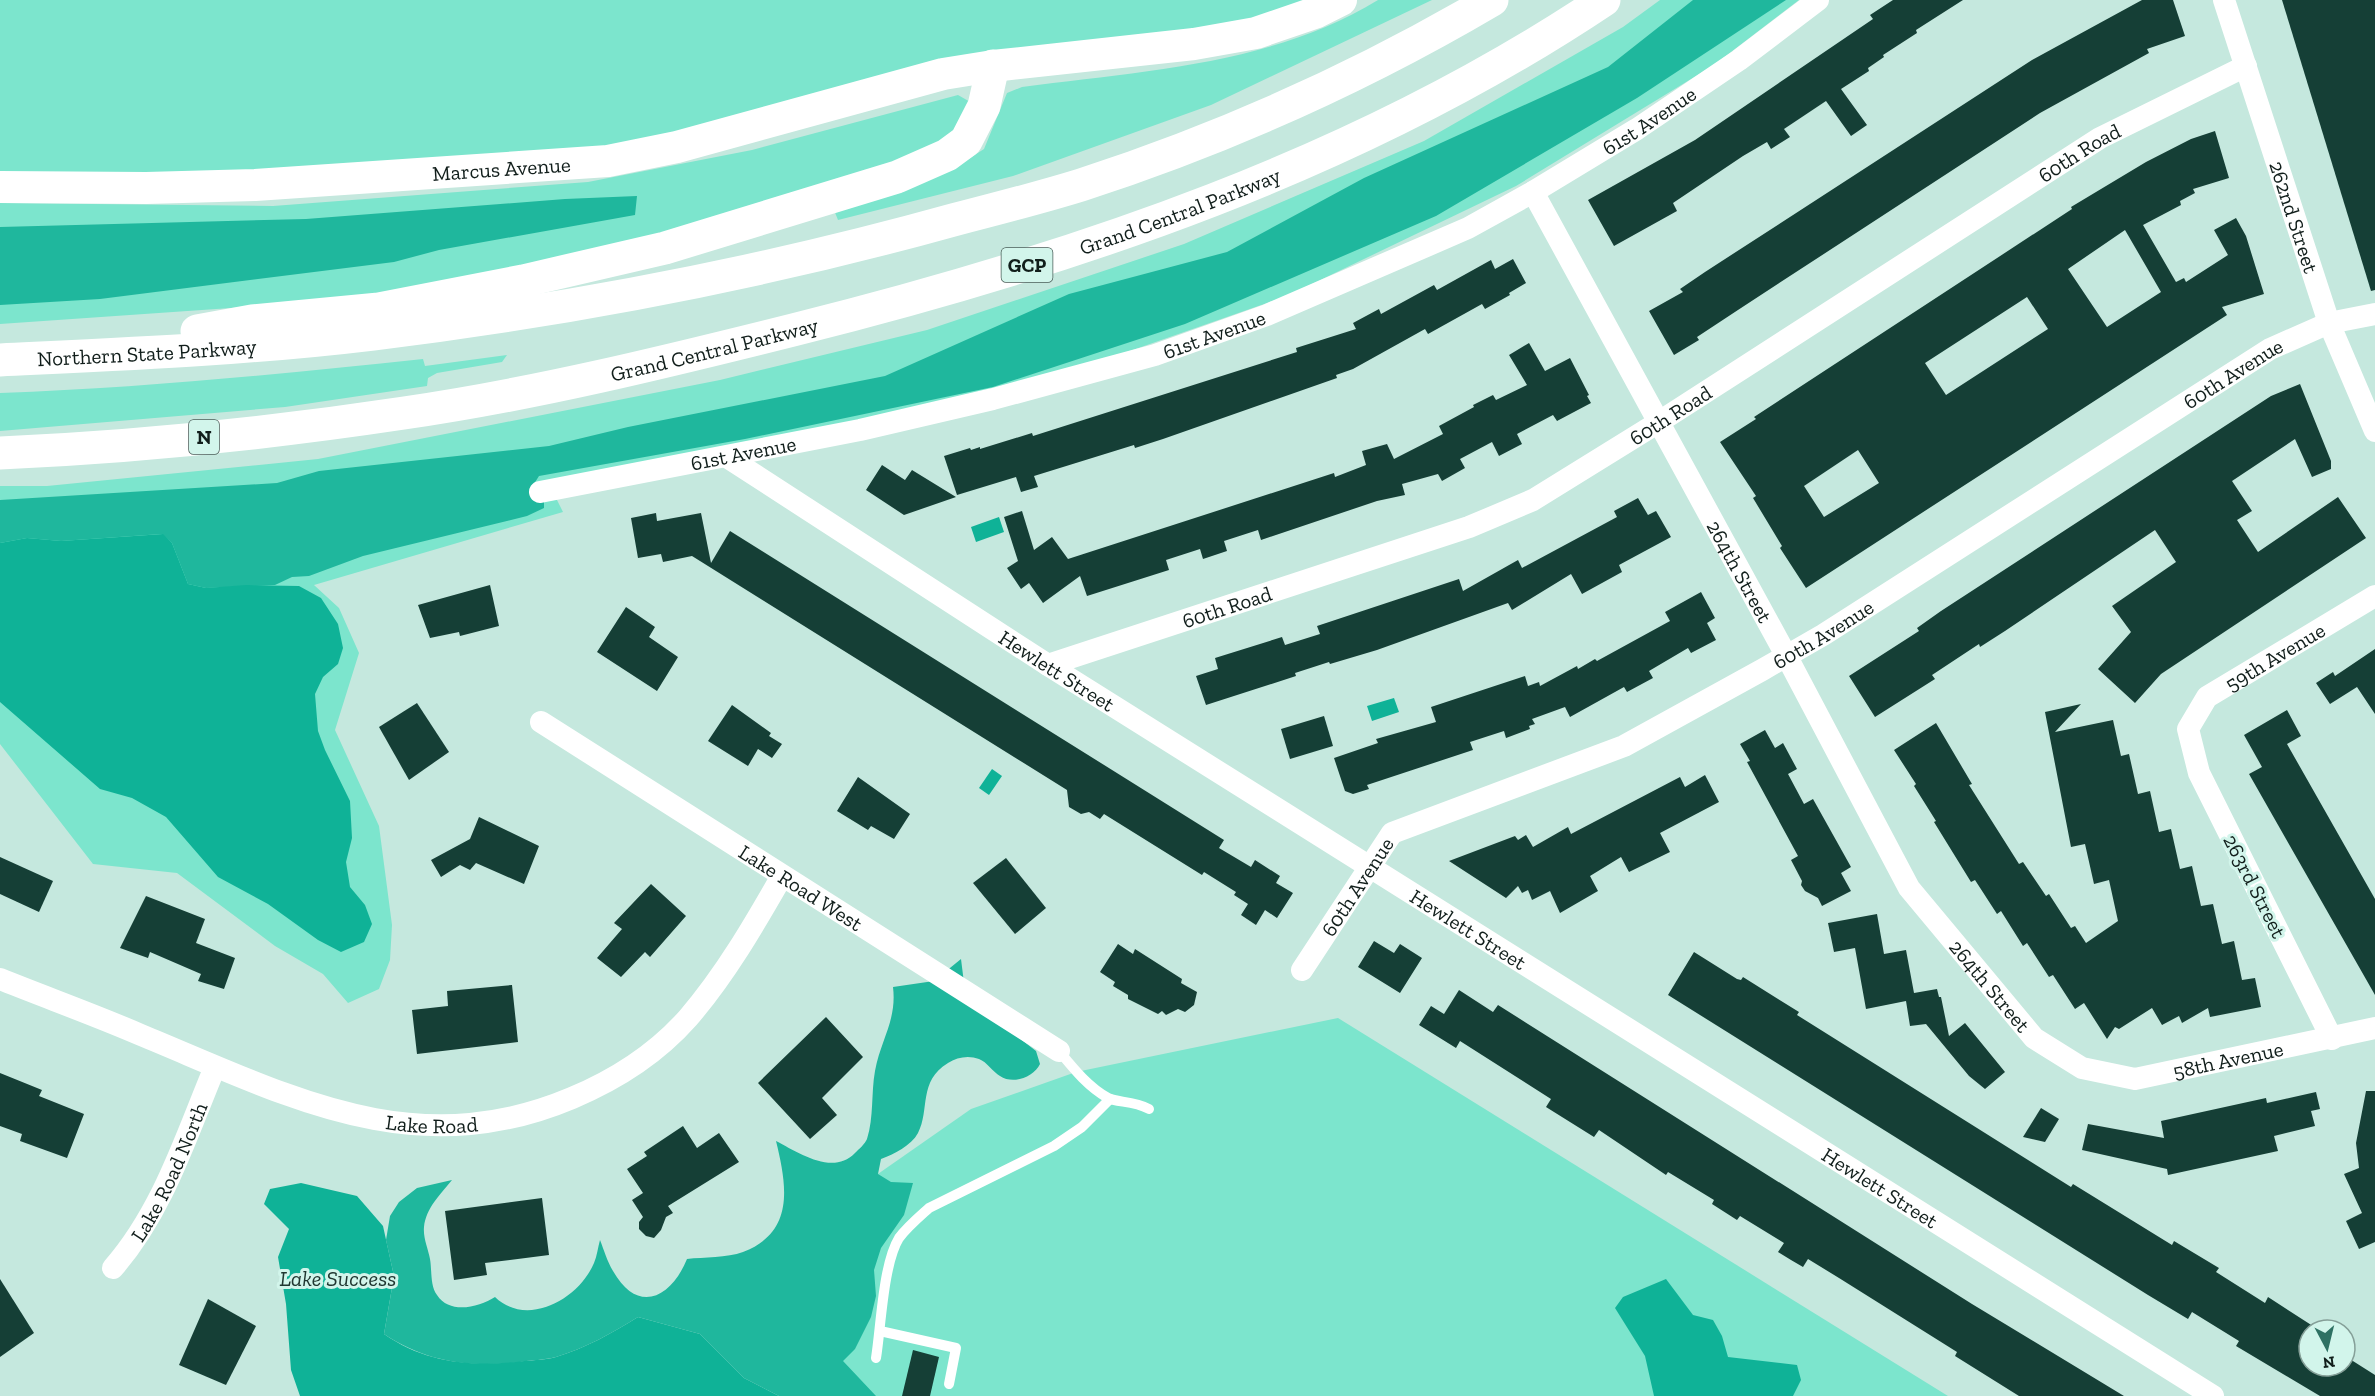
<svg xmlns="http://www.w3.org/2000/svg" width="2375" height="1396" font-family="'Zilla Slab',serif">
  <rect width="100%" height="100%" fill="#c5e8de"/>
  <g fill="#7ce5cd">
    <polygon points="0,0 1341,0 1317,12 993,66 677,147 0,187"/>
    <path d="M 1378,0 L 1432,0 L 1211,105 L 1013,176 L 838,220 L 834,210 L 950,171 L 984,149 L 1007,93 L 1022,87 C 1142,71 1272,65 1378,0 Z"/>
    <polygon points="1660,0 1799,0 1714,65 1516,186 1287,296 1127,352 970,398 550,486 563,512 314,585 339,608 359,653 335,730 379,826 392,925 390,960 379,989 348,1003 323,974 275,946 177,873 93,864 0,744 0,486 47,486 318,459 720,380 927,330 1184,244 1424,141 1623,27"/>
    <polygon points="958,95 972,103 947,143 780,206 551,263 333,301 0,324 0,203 273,206 588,182 752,150"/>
    <path d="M 507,355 L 502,362 L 437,373 L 428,378 L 427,386 L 285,407 L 0,431 L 0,393 C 142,388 282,374 423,359 L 425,366 Z"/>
    <polygon points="1338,1018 1948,1396 779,1396 779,1243 971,1109 1076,1072"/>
  </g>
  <g fill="#1fb79d">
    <polygon points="1693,0 1786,0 1637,98 1436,216 1185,324 993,387 745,439 539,476 532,487 544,500 544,508 527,516 363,556 309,576 292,577 275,585 206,588 188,584 172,543 162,534 61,541 27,538 0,543 0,500 277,483 319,471 549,446 628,427 885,376 1069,294 1227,252 1364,178 1608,67"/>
    <polygon points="637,196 635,215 439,250 394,262 100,299 0,305 0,227 306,219 565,199"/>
    <path d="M 961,959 L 964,983 L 1010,1031 L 1036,1051 L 1040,1064 C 1034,1077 1013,1085 1000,1076 C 993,1072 987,1062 979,1059 C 969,1055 957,1057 948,1063 C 918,1081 930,1110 918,1133 C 911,1146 894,1154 881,1159 L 878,1174 L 891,1182 L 913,1183 L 904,1215 L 881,1248 L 874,1270 L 876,1296 L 871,1317 L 855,1349 L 843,1361 L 876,1396 L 779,1396 L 744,1378 L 700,1334 L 638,1317 C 612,1333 586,1348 556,1357 C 545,1360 531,1360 520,1362 C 470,1368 426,1362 384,1334 L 394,1276 L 386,1240 L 390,1216 L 399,1202 L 417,1188 L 452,1180 C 440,1195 426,1208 424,1227 C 423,1238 428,1248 430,1259 C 432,1270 430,1286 437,1295 C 450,1315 479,1307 495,1297 C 527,1328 579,1299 594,1263 C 597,1256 598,1247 600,1240 C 604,1250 607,1261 613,1271 C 638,1315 671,1298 687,1259 C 704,1257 727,1258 743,1252 C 795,1232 787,1186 776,1141 C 799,1153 833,1176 855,1153 C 859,1149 865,1144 867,1139 C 874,1117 871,1093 875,1071 C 881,1039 897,1020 893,987 L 934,981 Z"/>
  </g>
  <g fill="#0fb297">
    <polygon points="999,517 1004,532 976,542 971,527"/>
    <polygon points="163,534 172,543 188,584 206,588 246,585 299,586 321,598 338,624 343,648 338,664 323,677 315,694 318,731 325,750 350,801 352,838 346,862 350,887 365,905 372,924 364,942 341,952 318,940 268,904 218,877 166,817 132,798 100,789 0,702 0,543 27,538 61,541"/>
    <polygon points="1394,698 1399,712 1372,721 1367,706"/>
    <polygon points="992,769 1002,776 989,795 979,788"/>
    <path d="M 301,1183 L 357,1196 L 383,1226 L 394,1276 L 384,1334 C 427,1364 474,1367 524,1361 C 534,1360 546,1360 556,1357 C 586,1348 612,1333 638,1317 L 700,1334 L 744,1378 L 779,1396 L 300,1396 L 291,1370 L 286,1304 L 278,1257 L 289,1229 L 264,1204 L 270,1189 Z"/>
    <polygon points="1666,1279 1693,1315 1713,1320 1722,1336 1728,1357 1797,1365 1801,1380 1793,1396 1654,1396 1645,1356 1615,1308 1623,1297"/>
  </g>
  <g fill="#153f36" fill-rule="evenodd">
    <polygon points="1893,0 1963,0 1916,30 1917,33 1883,55 1884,57 1868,68 1869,71 1841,89 1867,125 1851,136 1826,101 1784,129 1790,137 1771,149 1767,142 1743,156 1673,203 1677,211 1614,246 1588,200 1695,140 1873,19 1870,15"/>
    <polygon points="2142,0 2173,0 2185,36 2147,49 2149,53 2040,113 1741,308 1697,337 1699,340 1674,355 1649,311 1683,292 1680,289 1705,272 2032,60"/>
    <polygon points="2282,0 2375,0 2375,290 2371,291"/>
    <path d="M 2215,131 L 2229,178 L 2193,189 L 2195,193 L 2180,201 L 2181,205 L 2143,225 L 2176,282 L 2184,278 L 2186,282 L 2228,255 L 2214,230 L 2236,218 L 2246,236 L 2264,294 L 2222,307 L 2227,315 L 1806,588 L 1780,548 L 1782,546 L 1753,498 L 1756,496 L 1720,442 L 1756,419 L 1754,417 L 2072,209 L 2071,207 L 2146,162 L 2191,139 ZM 2125,230 L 2161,292 L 2107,327 L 2068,269 ZM 2027,297 L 2048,329 L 1946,395 L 1925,363 ZM 1858,450 L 1879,483 L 1824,517 L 1804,486 Z"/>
    <polygon points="1513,259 1526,283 1509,293 1510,295 1485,309 1482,304 1428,334 1425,329 1353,369 1336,375 1337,378 1163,439 1135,448 1134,445 1034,476 1038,487 1021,492 1016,477 957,495 944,456 970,448 971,450 980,447 980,449 1032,433 1033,436 1297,352 1296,348 1356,329 1353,323 1379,309 1381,314 1434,285 1437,290 1491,260 1495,269"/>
    <polygon points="1529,343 1545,371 1570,358 1589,395 1587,396 1591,403 1557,421 1553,415 1517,434 1522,444 1499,456 1492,442 1460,459 1465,468 1442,481 1438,474 1402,484 1405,495 1377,501 1261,540 1258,530 1224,541 1227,551 1203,559 1200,549 1166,560 1169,570 1087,596 1080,576 1043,603 1029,583 1021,589 1007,568 1018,561 1004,517 1022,511 1034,550 1052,537 1068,559 1334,473 1335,477 1366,465 1362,451 1387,444 1394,459 1443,434 1439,426 1474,407 1473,405 1493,395 1496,400 1527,385 1509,355"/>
    <polygon points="2300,384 2331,461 2331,469 2312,477 2295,439 2232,481 2252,511 2237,520 2258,552 2338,497 2366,538 2161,674 2135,703 2098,669 2131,632 2112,606 2176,562 2155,530 2005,631 1980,647 1979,644 1932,675 1935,679 1875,717 1849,676 1919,631 1917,628 1941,611 2271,396"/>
    <polygon points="882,465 905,480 912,470 956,497 904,515 866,490"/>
    <polygon points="1638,498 1648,515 1656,511 1671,537 1619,565 1622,572 1582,594 1571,574 1512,610 1508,603 1377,650 1330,664 1329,662 1295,673 1296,676 1206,705 1196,676 1218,669 1215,658 1282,637 1285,645 1320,634 1317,626 1459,579 1463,591 1518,560 1522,568 1617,517 1614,511"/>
    <polygon points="656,513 657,521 701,513 711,563 730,531 1224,840 1219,848 1251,867 1255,860 1280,876 1276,883 1293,893 1277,918 1265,910 1256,925 1241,915 1248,904 1234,895 1236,892 1204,872 1202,875 1104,814 1100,819 1089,812 1081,814 1069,807 1067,790 692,556 663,562 661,554 638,558 631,518"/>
    <polygon points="490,585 499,626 460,636 459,632 430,638 418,605"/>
    <polygon points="1701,592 1715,618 1707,623 1716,640 1691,653 1688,648 1649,671 1653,678 1627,692 1624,687 1570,717 1565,707 1532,719 1535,724 1529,726 1530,729 1506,738 1504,731 1470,742 1473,750 1367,785 1369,789 1353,794 1345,791 1334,758 1378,743 1376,739 1436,722 1431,707 1525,676 1528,686 1539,682 1540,686 1577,666 1578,669 1595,659 1597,661 1670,621 1665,612"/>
    <polygon points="626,607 655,627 649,637 678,657 657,691 597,652"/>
    <polygon points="2375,649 2375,714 2357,687 2330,704 2316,683 2333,672 2335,676"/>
    <polygon points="417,703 449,752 409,780 379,727"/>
    <polygon points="2081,704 2055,732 2113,720 2121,756 2129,754 2138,794 2150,791 2159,832 2171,829 2180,869 2192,866 2201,906 2213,904 2222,944 2234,941 2242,980 2255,978 2261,1007 2210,1017 2208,1008 2182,1023 2179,1016 2162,1025 2152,1008 2119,1029 2115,1027 2107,1039 2084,1003 2075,1009 2053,975 2049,977 2027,943 2023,946 2001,911 1997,914 1975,880 1971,882 1934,822 1936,821 1914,786 1916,784 1894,750 1936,723 1972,784 1969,785 2019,864 2023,862 2046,896 2049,894 2071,928 2075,926 2086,943 2118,921 2109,880 2094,884 2085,844 2071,847 2045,712"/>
    <polygon points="732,705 771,733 769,736 782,744 772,758 758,749 748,766 708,741"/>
    <polygon points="2287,710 2301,736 2287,744 2375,899 2375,995 2249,774 2262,767 2244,735"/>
    <polygon points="1324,716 1333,746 1290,759 1281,729"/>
    <polygon points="1765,730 1775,748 1783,743 1797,769 1788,774 1804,804 1813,799 1851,867 1841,873 1851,891 1822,906 1818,898 1805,891 1801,885 1802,881 1791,860 1798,856 1747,762 1750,761 1740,744"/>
    <polygon points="1705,775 1719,802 1660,833 1670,852 1629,872 1621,857 1590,876 1598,891 1560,913 1550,891 1532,900 1528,890 1522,893 1518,886 1506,898 1449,861 1515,836 1518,840 1526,835 1533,847 1568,827 1571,834 1680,777 1685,787"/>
    <polygon points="858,777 910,814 894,839 871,826 868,830 837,811"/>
    <polygon points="479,817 539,846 524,884 476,863 470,870 460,865 441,877 431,860 470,839"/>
    <polygon points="0,857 53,881 39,912 0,894"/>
    <polygon points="1006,858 1046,908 1015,934 973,883"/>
    <polygon points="651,884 686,916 650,957 645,952 621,977 597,958 622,929 614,923"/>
    <polygon points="146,896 205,919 196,943 235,958 224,989 198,981 201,974 150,952 148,958 120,948"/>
    <polygon points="1877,914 1884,954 1906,950 1914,993 1937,989 1939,997 1941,997 1949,1036 1965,1023 2005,1072 1985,1089 1969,1076 1926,1024 1910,1026 1906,1001 1866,1009 1855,948 1834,952 1828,923"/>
    <polygon points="1374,941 1394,953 1400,944 1422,958 1400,993 1358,967"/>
    <polygon points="1118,944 1133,954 1135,949 1182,979 1181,983 1197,992 1194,1005 1185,1012 1178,1009 1166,1015 1162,1011 1158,1014 1128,999 1128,995 1113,986 1115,982 1100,972"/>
    <polygon points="1694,952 1737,979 1741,980 1743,977 1799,1012 1797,1015 2071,1187 2073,1184 2172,1245 2174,1241 2219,1268 2216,1272 2265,1303 2268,1297 2319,1330 2309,1330 2309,1366 2345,1366 2345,1356 2375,1375 2375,1396 2320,1396 2236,1346 2239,1341 2192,1312 2188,1319 2148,1295 1668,995"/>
    <polygon points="512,985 518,1042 417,1054 412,1010 448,1006 447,991"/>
    <polygon points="1459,990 1493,1012 1498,1005 1972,1304 2124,1396 2019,1396 1955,1356 1957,1352 1839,1278 1808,1259 1803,1267 1791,1260 1778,1252 1784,1243 1740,1216 1737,1220 1712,1204 1714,1200 1668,1172 1666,1175 1599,1130 1594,1137 1546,1107 1551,1099 1460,1041 1456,1048 1419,1025 1431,1006 1444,1014"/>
    <polygon points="826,1017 863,1057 822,1098 837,1115 810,1139 758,1083"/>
    <polygon points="0,1073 42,1090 39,1096 84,1114 67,1158 20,1141 22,1134 0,1126"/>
    <polygon points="2366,1091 2375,1091 2375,1242 2359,1249 2346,1221 2362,1213 2344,1174 2359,1168 2356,1143"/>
    <polygon points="2316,1092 2320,1109 2311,1111 2315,1126 2274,1136 2278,1151 2168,1175 2167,1169 2082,1150 2088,1124 2164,1138 2161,1121 2266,1098 2267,1103"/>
    <polygon points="2041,1108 2059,1119 2045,1142 2023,1137"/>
    <polygon points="683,1126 697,1148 719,1133 739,1162 668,1206 673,1213 666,1217 661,1230 654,1238 646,1236 639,1229 639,1222 643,1217 632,1200 643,1193 627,1169 647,1156 644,1152"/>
    <polygon points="542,1198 549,1255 485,1263 487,1275 454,1280 445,1211"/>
    <polygon points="0,1279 34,1333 0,1357"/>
    <polygon points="208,1299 256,1326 226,1385 179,1365"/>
    <polygon points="913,1350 939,1357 930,1396 902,1396"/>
  </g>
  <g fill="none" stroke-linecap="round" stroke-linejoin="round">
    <g stroke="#fff" stroke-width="10">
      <path d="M 1059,1051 C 1073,1068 1088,1087 1108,1098 C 1117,1103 1133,1100 1149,1109"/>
      <polyline points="880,1331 956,1348 949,1384"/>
      <path d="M 876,1358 C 881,1327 883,1264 899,1238 C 907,1227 919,1217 929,1208 L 1054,1146 L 1082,1127 L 1110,1099"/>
    </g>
    <g stroke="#fff" stroke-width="22">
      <path id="s1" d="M 2224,0 L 2329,323 L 2375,431"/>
      <path id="s2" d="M 1533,192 L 1787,657 L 1909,888 L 2034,1038 L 2082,1068 L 2135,1079 L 2375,1028"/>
      <path id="s3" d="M 727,457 L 1048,665 L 2213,1396"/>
      <path id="s4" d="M 540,492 L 860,430 L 993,399 L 1155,355 L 1267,315 L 1468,228 L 1533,192 L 1637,129 L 1739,60 L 1818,0"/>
      <path id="s5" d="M 1048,665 L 1469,527 L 1533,500 L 1659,422 L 2100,138 L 2246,66"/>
      <path id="s6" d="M 541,722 L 1059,1051"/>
      <path id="s7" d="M 1302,970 L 1392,833 L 1624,746 L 1762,670 L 1823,635 L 2270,349 L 2329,323 L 2375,314"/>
      <path id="s8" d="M 0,979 C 47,998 95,1015 141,1035 C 287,1095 413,1165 572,1098 C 615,1080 657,1053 688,1018 C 725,975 754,925 782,876"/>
      <path id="s9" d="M 2332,1039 L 2199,773 L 2188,729 L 2207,697 L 2375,596"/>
      <path id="s10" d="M 113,1268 C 163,1211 186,1136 215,1067"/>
    </g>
    <path stroke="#fff" stroke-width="32" id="s11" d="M 0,187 L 146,188 L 255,185 L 608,161 L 677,147 L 943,74 L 993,66 L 1194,44 L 1256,33 L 1317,12 L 1341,0"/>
    <g stroke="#fff" stroke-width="33">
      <polyline points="197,331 252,321 379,309 523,281 665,248 897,177 947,155 966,141 984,106 993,66"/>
      <path id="s12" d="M 0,360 C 124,354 249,349 373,334 C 568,310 763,273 953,220 C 996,209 1039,198 1081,185 C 1223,139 1363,76 1492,0"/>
      <path id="s13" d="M 0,453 C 135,447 271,433 404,413 C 535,394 665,362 793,330 C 1077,259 1359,164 1604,0"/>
    </g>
  </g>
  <g text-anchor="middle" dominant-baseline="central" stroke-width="6" stroke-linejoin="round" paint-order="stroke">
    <g fill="#d2f5eb" stroke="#4b5e59" stroke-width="1.5">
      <rect x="1001.5" y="248" width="51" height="34" rx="4.5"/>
      <rect x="189" y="420" width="30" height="34" rx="4.5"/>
    </g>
    <g font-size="20" font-weight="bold" fill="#111e1b">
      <text x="1027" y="265">GCP</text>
      <text x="204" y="437">N</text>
    </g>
    <g font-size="21" fill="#111e1b" stroke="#d2f5eb">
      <text stroke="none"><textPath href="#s4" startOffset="1179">61st Avenue</textPath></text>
      <text stroke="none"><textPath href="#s5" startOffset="1160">60th Road</textPath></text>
      <text stroke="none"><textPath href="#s11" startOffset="502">Marcus Avenue</textPath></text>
      <text stroke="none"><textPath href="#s13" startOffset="1209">Grand Central Parkway</textPath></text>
      <text stroke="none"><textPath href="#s1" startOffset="228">262nd Street</textPath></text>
      <text stroke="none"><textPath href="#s4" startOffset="693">61st Avenue</textPath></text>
      <text stroke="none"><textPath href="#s13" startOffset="723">Grand Central Parkway</textPath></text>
      <text stroke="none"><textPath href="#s12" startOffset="147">Northern State Parkway</textPath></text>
      <text stroke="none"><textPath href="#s7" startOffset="1126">60th Avenue</textPath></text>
      <text stroke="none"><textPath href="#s5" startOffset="674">60th Road</textPath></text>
      <text stroke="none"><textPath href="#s4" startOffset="207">61st Avenue</textPath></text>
      <text stroke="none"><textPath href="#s2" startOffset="432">264th Street</textPath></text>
      <text stroke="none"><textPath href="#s5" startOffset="188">60th Road</textPath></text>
      <text stroke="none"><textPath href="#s7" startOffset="640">60th Avenue</textPath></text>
      <text stroke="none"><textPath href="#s9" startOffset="459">59th Avenue</textPath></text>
      <text stroke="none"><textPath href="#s3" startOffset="393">Hewlett Street</textPath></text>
      <text transform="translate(2255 886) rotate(63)">263rd Street</text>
      <text stroke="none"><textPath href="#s6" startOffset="308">Lake Road West</textPath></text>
      <text stroke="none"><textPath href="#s7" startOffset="100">60th Avenue</textPath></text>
      <text stroke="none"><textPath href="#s3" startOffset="879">Hewlett Street</textPath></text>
      <text stroke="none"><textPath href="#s2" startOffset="918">264th Street</textPath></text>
      <text stroke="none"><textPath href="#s2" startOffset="1192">58th Avenue</textPath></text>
      <text stroke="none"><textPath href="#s8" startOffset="458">Lake Road</textPath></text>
      <text stroke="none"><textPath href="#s10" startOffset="112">Lake Road North</textPath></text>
      <text stroke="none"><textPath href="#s3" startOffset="1365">Hewlett Street</textPath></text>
    </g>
    <g font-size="22" font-style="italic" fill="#203731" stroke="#d2f5eb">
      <text x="338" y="1278">Lake Success</text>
    </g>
  </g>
  <g transform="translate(2327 1348) rotate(173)"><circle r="28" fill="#d2f5eb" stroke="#859f98" stroke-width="1.5"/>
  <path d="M0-4.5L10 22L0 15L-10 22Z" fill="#2e7163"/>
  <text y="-9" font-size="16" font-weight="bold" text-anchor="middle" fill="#111e1b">N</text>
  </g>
</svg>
